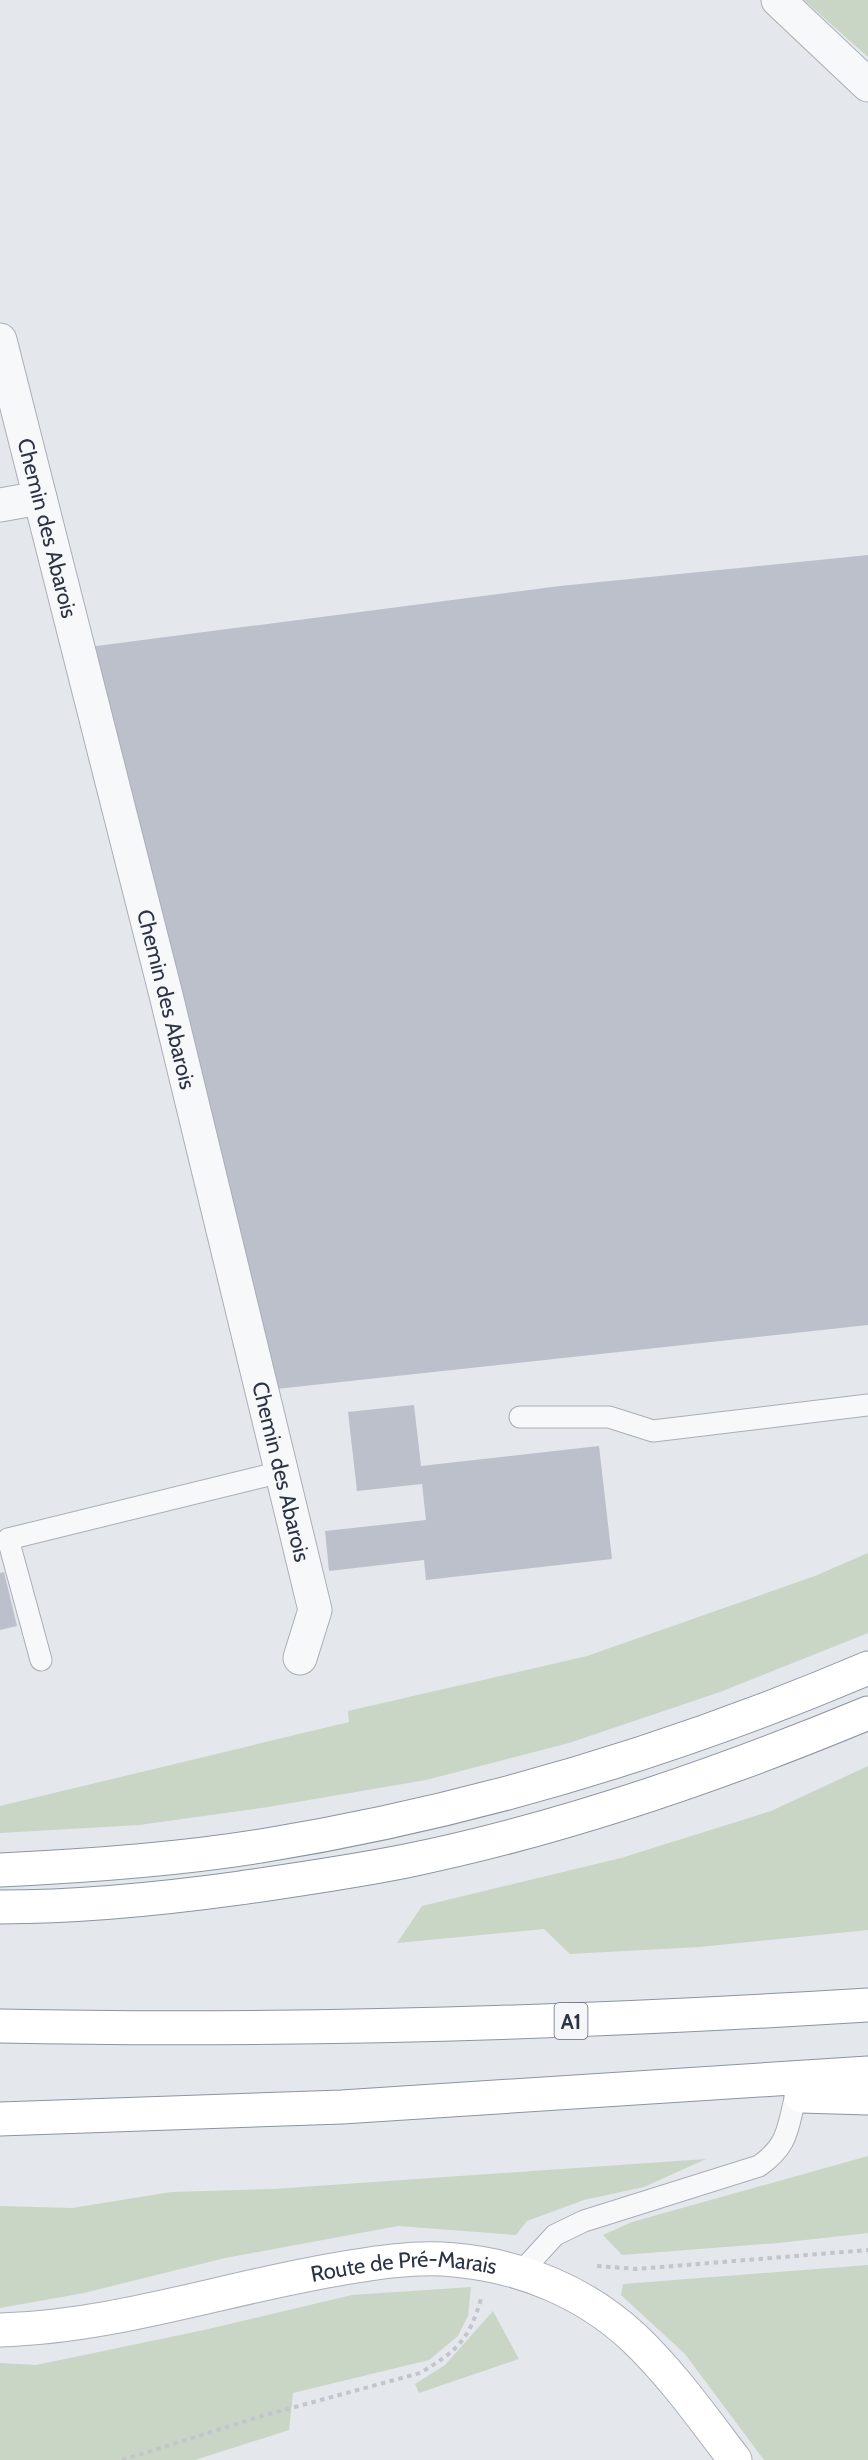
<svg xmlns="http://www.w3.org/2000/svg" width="868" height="2460" font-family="Cabin,sans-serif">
  <rect width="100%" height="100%" fill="#e4e7ec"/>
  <g fill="#c9d6c5">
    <polygon points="804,0 868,0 868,57"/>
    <polygon points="868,1553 868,1633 720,1692 569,1743 426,1780 268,1807 139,1825 0,1833 0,1806 349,1722 348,1711 587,1656 815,1576"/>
    <polygon points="868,1766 868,1930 699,1947 570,1954 544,1929 397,1943 422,1906 621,1858 771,1811"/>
    <polygon points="868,2156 868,2233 778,2243 622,2255 603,2235 632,2222"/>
    <polygon points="706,2159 644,2187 584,2200 527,2221 516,2235 398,2226 225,2258 84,2293 0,2308 0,2206 72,2208 171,2192 273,2189"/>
    <polygon points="868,2265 868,2460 764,2460 685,2354 621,2295 623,2284"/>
    <polygon points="471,2287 468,2316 458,2336 429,2360 293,2393 289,2430 195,2460 0,2460 0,2363 36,2365 204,2330 352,2295"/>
    <polygon points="493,2311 519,2359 419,2393 415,2384 445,2365"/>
  </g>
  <g fill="#bbc0ca">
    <polygon points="868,555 868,1325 276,1389 89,647 560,586"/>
    <polygon points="414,1405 421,1466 599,1446 612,1559 426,1580 424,1560 329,1571 325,1531 426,1520 422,1484 357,1491 348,1412"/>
    <polygon points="4,1572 17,1626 0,1630 0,1573"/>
  </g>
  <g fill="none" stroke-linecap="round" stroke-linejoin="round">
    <defs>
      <g id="lane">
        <polyline points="520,1417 609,1417 653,1431 868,1405"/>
        <polyline points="41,1660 8,1539 281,1472"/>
        <path d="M 521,2272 L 555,2235 L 584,2221 L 759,2166 C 789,2145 787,2129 796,2095"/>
      </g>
      <g id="street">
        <polyline points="778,0 868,85"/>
        <path id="s1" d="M 0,340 L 166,995 L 315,1610 L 300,1658"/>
        <polyline points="0,505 40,498"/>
      </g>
      <g id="secondary">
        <path id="s2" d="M 0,2330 C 113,2327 222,2289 333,2270 C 373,2263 414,2256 455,2260 C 521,2266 585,2292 634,2338 C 672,2374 703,2418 735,2460"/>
      </g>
      <g id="highway">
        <path d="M 0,1870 C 87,1866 175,1860 261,1846 C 470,1812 673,1751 868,1668"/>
        <path d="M 0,1907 C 80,1907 160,1899 240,1888 C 295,1880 351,1872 406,1861 C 562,1829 721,1774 868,1713"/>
        <path d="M 0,2026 C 291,2032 577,2023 868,2005"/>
        <polyline points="801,2096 868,2098"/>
        <polyline points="0,2119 342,2107 868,2073"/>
      </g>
    </defs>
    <use href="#lane" stroke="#a9aeb7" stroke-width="23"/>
    <use href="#street" stroke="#a9aeb7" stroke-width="35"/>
    <use href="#secondary" stroke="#a9aeb7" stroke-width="35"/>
    <use href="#highway" stroke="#8b94a3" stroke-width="35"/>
    <g stroke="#c2c5cb" stroke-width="4" stroke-dasharray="4.5 4.5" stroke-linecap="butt">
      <polyline points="597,2266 637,2269 868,2250"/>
      <path d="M 122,2460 L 262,2416 L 420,2373 C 457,2351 469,2340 481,2299"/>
    </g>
    <use href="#lane" stroke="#f7f8fa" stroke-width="21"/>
    <use href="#street" stroke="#f7f8fa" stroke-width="33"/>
    <use href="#secondary" stroke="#fff" stroke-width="33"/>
    <use href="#highway" stroke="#fff" stroke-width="33"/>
  </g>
  <g text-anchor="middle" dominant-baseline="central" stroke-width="4.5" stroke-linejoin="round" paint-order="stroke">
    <rect fill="#f4f6f9" stroke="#676e7b" stroke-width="1.5" x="554.5" y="2003" width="33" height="36" rx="4.5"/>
    <g font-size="21" font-weight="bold" fill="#2b3445">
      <text x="571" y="2021">A1</text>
    </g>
    <g font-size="22" fill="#2b3445" stroke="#f4f6f9">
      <text stroke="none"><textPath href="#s1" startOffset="194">Chemin des Abarois</textPath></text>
      <text stroke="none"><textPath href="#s1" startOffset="680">Chemin des Abarois</textPath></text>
      <text stroke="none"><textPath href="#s1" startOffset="1166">Chemin des Abarois</textPath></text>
      <text stroke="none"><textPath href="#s2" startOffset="410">Route de Pré-Marais</textPath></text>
    </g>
  </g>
</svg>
